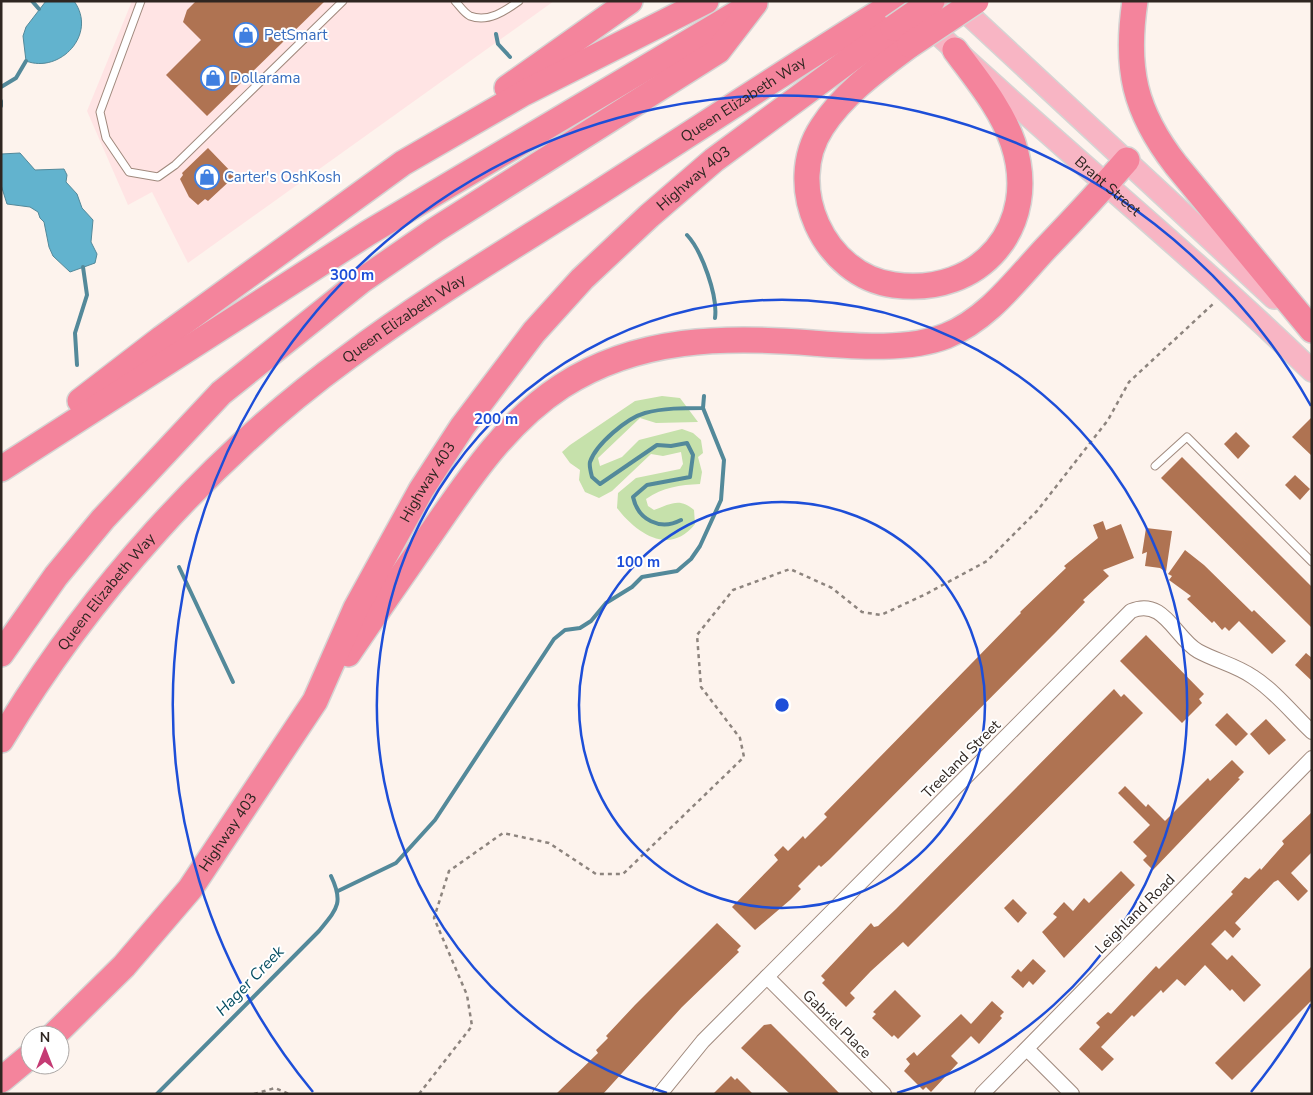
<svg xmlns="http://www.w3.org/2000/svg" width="1313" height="1095" font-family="'Nunito Sans',sans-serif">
  <rect width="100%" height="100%" fill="#fdf3ed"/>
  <polygon fill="#ffe4e4" points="132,1 554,1 188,263 152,192 128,205 87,111"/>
  <path fill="#c6e1ab" d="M 662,396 L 680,398 L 698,422 L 656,423 L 640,418 L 598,458 L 600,466 L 622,457 L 639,440 L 682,429 L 693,433 L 701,440 L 703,453 L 698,457 L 702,472 L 700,484 C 680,485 663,487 646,499 L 648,506 L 654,510 C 670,504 680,497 694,510 L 695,524 C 670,556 637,534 617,508 L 618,493 L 636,478 L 680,469 L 683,464 L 681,452 L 663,456 L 651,454 L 612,491 L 599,498 L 585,492 L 579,480 L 580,470 L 570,463 L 562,452 L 570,445 L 635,401 Z"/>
  <g fill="#62b3ce" stroke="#53899a">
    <path d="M 46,1 L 74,1 C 98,34 60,74 26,61 L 23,36 L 26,27 Z"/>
    <polygon points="20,153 35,170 64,169 67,175 66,182 77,194 82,208 93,220 91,242 97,254 95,263 70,272 53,256 49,247 44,222 40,218 38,212 30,207 7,204 1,185 1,154"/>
  </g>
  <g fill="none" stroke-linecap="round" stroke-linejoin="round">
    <g stroke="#53899a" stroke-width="4">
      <polyline points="32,1 39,9"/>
      <polyline points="496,34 498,44 510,57"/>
      <polyline points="1,87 16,78 26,61"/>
      <polyline points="1,101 1,106"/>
      <path d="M 687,235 C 702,251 718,296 715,318"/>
      <polyline points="77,365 75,333 87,295 83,267"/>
      <path d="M 681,520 C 660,531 638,520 633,497 L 647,485 L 690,477 L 693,455 L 687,443 L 671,446 L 657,445 L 600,484 L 592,477 C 591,473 589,466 590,462 C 596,444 627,418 645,413 C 663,408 684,408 703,408 L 704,396"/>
      <polyline points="179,567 233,682"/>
      <polyline points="338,891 396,863 435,820 554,639 565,630 580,628 591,621 606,603 632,587 642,577 677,571 691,559 700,546 721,500 724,460 703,408"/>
      <path d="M 157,1094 L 319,931 C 337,909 344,903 331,876"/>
    </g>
  </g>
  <g fill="#af7352">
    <polygon points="196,1 325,1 207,116 166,75 201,40 183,22 187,10"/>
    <polygon points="208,148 235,176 208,201 205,199 198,205 189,197 180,179 183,175 182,173"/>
    <polygon points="1312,417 1312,456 1292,437"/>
    <polygon points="1236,432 1250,446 1238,459 1224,444"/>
    <polygon points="1182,457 1312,587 1312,628 1161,478"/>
    <polygon points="1295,475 1310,489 1300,500 1285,485"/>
    <polygon points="1103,521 1106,530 1121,524 1134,558 1103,570 1109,576 1083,600 1085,602 1056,632 830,859 821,867 819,865 798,886 801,889 790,900 755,930 732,907 778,860 774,855 783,846 788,851 803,836 805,839 827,817 824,814 1021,613 1020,612 1066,568 1064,566 1098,538 1093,525"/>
    <polygon points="1146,528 1172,531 1166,572 1160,568 1145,566 1147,552 1142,554"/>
    <polygon points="1185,550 1204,565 1252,612 1254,610 1286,641 1272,654 1239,621 1229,631 1225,627 1222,630 1214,621 1212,623 1187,599 1191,596 1169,580 1172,576 1168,574"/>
    <polygon points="1146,635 1204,694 1199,699 1202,703 1182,723 1120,661"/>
    <polygon points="1306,653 1312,658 1312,681 1295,665"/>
    <polygon points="1114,689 1121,697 1124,694 1143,713 908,947 903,942 871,971 850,993 855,998 846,1007 822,983 825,980 821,976 871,923 874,927 878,926 896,909"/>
    <polygon points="1227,713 1248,734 1236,746 1215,725"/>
    <polygon points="1266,719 1286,740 1269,755 1250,734"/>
    <polygon points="1232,760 1244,772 1238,778 1240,779 1153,870 1143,860 1147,856 1133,842 1150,825 1118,793 1125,786 1146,807 1148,804 1165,821 1208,778 1210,781"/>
    <polygon points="1312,812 1312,852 1291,873 1308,891 1298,901 1278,880 1274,882 1235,923 1241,929 1233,938 1225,930 1211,944 1227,960 1232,955 1261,985 1244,1002 1232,989 1230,991 1205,965 1185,986 1177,979 1163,993 1161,990 1134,1017 1132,1015 1101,1047 1114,1059 1102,1071 1079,1049 1100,1027 1096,1023 1108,1012 1111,1014 1156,966 1159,969 1233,894 1231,892 1245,877 1249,879 1260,868 1261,870 1284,844 1282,841"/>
    <polygon points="1121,871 1135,885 1064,958 1042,932 1057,917 1053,914 1064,902 1073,911 1084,898 1089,903"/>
    <polygon points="1013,899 1027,913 1018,923 1004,908"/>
    <polygon points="717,923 741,946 737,950 739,952 682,1007 603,1094 556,1094 598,1053 596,1050 608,1038 606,1036 635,1005"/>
    <polygon points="1033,959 1046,971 1033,985 1029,981 1023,988 1011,977 1018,969 1021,972"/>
    <polygon points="1312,966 1312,1000 1232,1080 1215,1063"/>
    <polygon points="895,990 921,1016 898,1039 894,1035 892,1037 872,1018 876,1014 873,1012"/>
    <polygon points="992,1001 1004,1012 1000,1016 1002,1018 979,1044 971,1036 951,1056 958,1063 945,1077 931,1092 926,1087 923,1090 904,1071 910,1064 906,1059 914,1052 917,1056 961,1014 971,1024"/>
    <polygon points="771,1024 804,1057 840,1094 790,1094 741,1048 764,1025"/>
    <polygon points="731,1076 735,1080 737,1078 753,1094 713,1094"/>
  </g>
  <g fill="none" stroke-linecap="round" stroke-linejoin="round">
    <defs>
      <g id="lane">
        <polyline points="141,1 100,112 106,138 129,172 158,177 175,165 343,1"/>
        <path d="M 455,1 C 459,5 464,13 470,16 C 488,23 505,11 519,1"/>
        <polyline points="1155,466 1187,437 1312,562"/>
      </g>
      <g id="street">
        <polyline points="767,977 884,1094"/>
        <polyline points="1028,1050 1072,1094"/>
        <path d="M 660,1094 L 703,1041 L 1131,611 C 1164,597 1175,638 1198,651 C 1216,661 1236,665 1253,677 C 1275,691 1293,714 1312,732"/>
        <polyline points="982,1094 1312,758"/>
      </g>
      <g id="primary">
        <polyline points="954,1 1274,298"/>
        <path id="s1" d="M 922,19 C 1049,139 1186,249 1312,371"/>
      </g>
      <g id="highway">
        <path d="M 1135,1 C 1125,68 1134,111 1176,165 L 1312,330"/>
        <path d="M 910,45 C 878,69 844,93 822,127 C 783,186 824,276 894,285 C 980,297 1041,226 1013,143 C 1001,108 977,80 955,50"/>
        <polyline points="507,88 630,1"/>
        <polyline points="80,401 162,338 403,163 524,93 706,1"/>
        <polyline points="1,469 368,233 741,11"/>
        <polyline points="1,654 56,576 103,519 221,393 361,281 435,230 718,51 755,3"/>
        <path d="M 348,654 C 375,614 403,574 430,535 C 468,480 505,423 562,386 C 638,337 725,336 812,343 C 853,346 908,351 946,336 C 988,319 1016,280 1046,248 C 1074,219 1101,190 1127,160"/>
        <path id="s2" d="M 1,740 C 87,596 213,455 348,357 C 427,298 512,248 595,195 C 696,130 796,64 898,1"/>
        <path id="s3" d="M 54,1035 L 124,966 L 190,889 L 315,701 L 356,608 L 421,490 L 462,427 L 534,332 L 582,279 L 649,216 L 714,160 L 893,28"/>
        <polyline points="1,1080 30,1056"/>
      </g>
    </defs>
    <use href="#lane" stroke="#a0897d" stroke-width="9"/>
    <use href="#street" stroke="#a0897d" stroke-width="16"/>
    <use href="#primary" stroke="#d5d4d3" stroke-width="24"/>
    <use href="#highway" stroke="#d5d4d3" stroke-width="28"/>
    <g stroke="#8d847e" stroke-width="2.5" stroke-dasharray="4 4" stroke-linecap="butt">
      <polyline points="254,1094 275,1088 289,1094"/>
      <polyline points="419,1094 472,1026 467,995 434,918 449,871 503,833 549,843 596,874 623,874 744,757 740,738 701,687 697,635 733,590 790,569 832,588 862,612 881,615 926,594 987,561 1037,511 1108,420 1129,382 1214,303"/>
    </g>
    <use href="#lane" stroke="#fff" stroke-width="7"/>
    <use href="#street" stroke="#fff" stroke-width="14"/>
    <use href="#primary" stroke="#f8b5c4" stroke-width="21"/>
    <use href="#highway" stroke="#f4849c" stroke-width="25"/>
    <defs>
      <g id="highway-bridge">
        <polyline points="893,28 932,1"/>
        <polyline points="910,45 976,1"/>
      </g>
    </defs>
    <use href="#highway-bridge" stroke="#d5d4d3" stroke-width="28" stroke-linecap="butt"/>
    <use href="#highway-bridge" stroke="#f4849c" stroke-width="25"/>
  </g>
  <g fill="none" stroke="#1d4ed8" stroke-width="2.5">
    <circle cx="782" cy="705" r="203"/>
    <path d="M667 1093A405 405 0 1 1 897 1093"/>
    <path d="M1311 1004A608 608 0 0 1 1251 1092M313 1092A608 608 0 1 1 1311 406"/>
  </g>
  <defs>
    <symbol id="shop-ring" viewBox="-11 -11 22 22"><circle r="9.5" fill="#fff" stroke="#3f7fe0" stroke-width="1.5"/><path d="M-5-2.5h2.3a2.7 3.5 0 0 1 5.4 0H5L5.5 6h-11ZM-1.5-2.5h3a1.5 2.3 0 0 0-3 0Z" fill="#3f7fe0"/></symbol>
  </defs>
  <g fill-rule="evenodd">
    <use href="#shop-ring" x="232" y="21" width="28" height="28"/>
    <use href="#shop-ring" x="199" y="64" width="28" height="28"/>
    <use href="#shop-ring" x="193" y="163" width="28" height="28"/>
  </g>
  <g text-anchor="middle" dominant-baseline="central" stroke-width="4" stroke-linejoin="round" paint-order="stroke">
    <g font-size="15" fill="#366cbe" stroke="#fff" text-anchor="start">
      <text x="264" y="35">PetSmart</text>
      <text x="230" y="78">Dollarama</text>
      <text x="224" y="177">Carter's OshKosh</text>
    </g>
    <g font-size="15" fill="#2f2621" stroke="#fff">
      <text stroke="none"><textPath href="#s2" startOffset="992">Queen Elizabeth Way</textPath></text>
      <text stroke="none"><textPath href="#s3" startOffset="1078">Highway 403</textPath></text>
      <text stroke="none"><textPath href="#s1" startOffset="250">Brant Street</textPath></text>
      <text stroke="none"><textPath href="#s2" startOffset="588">Queen Elizabeth Way</textPath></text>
      <text stroke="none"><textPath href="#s3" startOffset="672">Highway 403</textPath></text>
      <text stroke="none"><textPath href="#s2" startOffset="182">Queen Elizabeth Way</textPath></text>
      <text transform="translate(961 759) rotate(-45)">Treeland Street</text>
      <text stroke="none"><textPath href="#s3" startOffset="268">Highway 403</textPath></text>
      <text transform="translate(1135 914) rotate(-45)">Leighland Road</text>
      <text transform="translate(837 1024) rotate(45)">Gabriel Place</text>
    </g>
    <g font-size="16" font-style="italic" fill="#054e62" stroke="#fff">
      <text transform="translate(250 981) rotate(-46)">Hager Creek</text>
    </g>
  </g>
  <circle cx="782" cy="705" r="8" fill="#1d4ed8" stroke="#fff" stroke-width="2.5"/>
  <g font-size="15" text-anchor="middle" font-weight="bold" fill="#1d4ed8" stroke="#fff" stroke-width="4" stroke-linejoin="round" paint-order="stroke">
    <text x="352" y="280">300 m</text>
    <text x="496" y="424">200 m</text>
    <text x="638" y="567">100 m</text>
  </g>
  <rect width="1313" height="1095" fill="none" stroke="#2f2621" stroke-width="5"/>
  <g transform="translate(45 1050)"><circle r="24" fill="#ffffff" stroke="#aca8a6"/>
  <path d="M0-4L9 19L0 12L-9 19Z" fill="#c53b74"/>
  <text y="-8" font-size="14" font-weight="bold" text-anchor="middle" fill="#2f2621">N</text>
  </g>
</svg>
